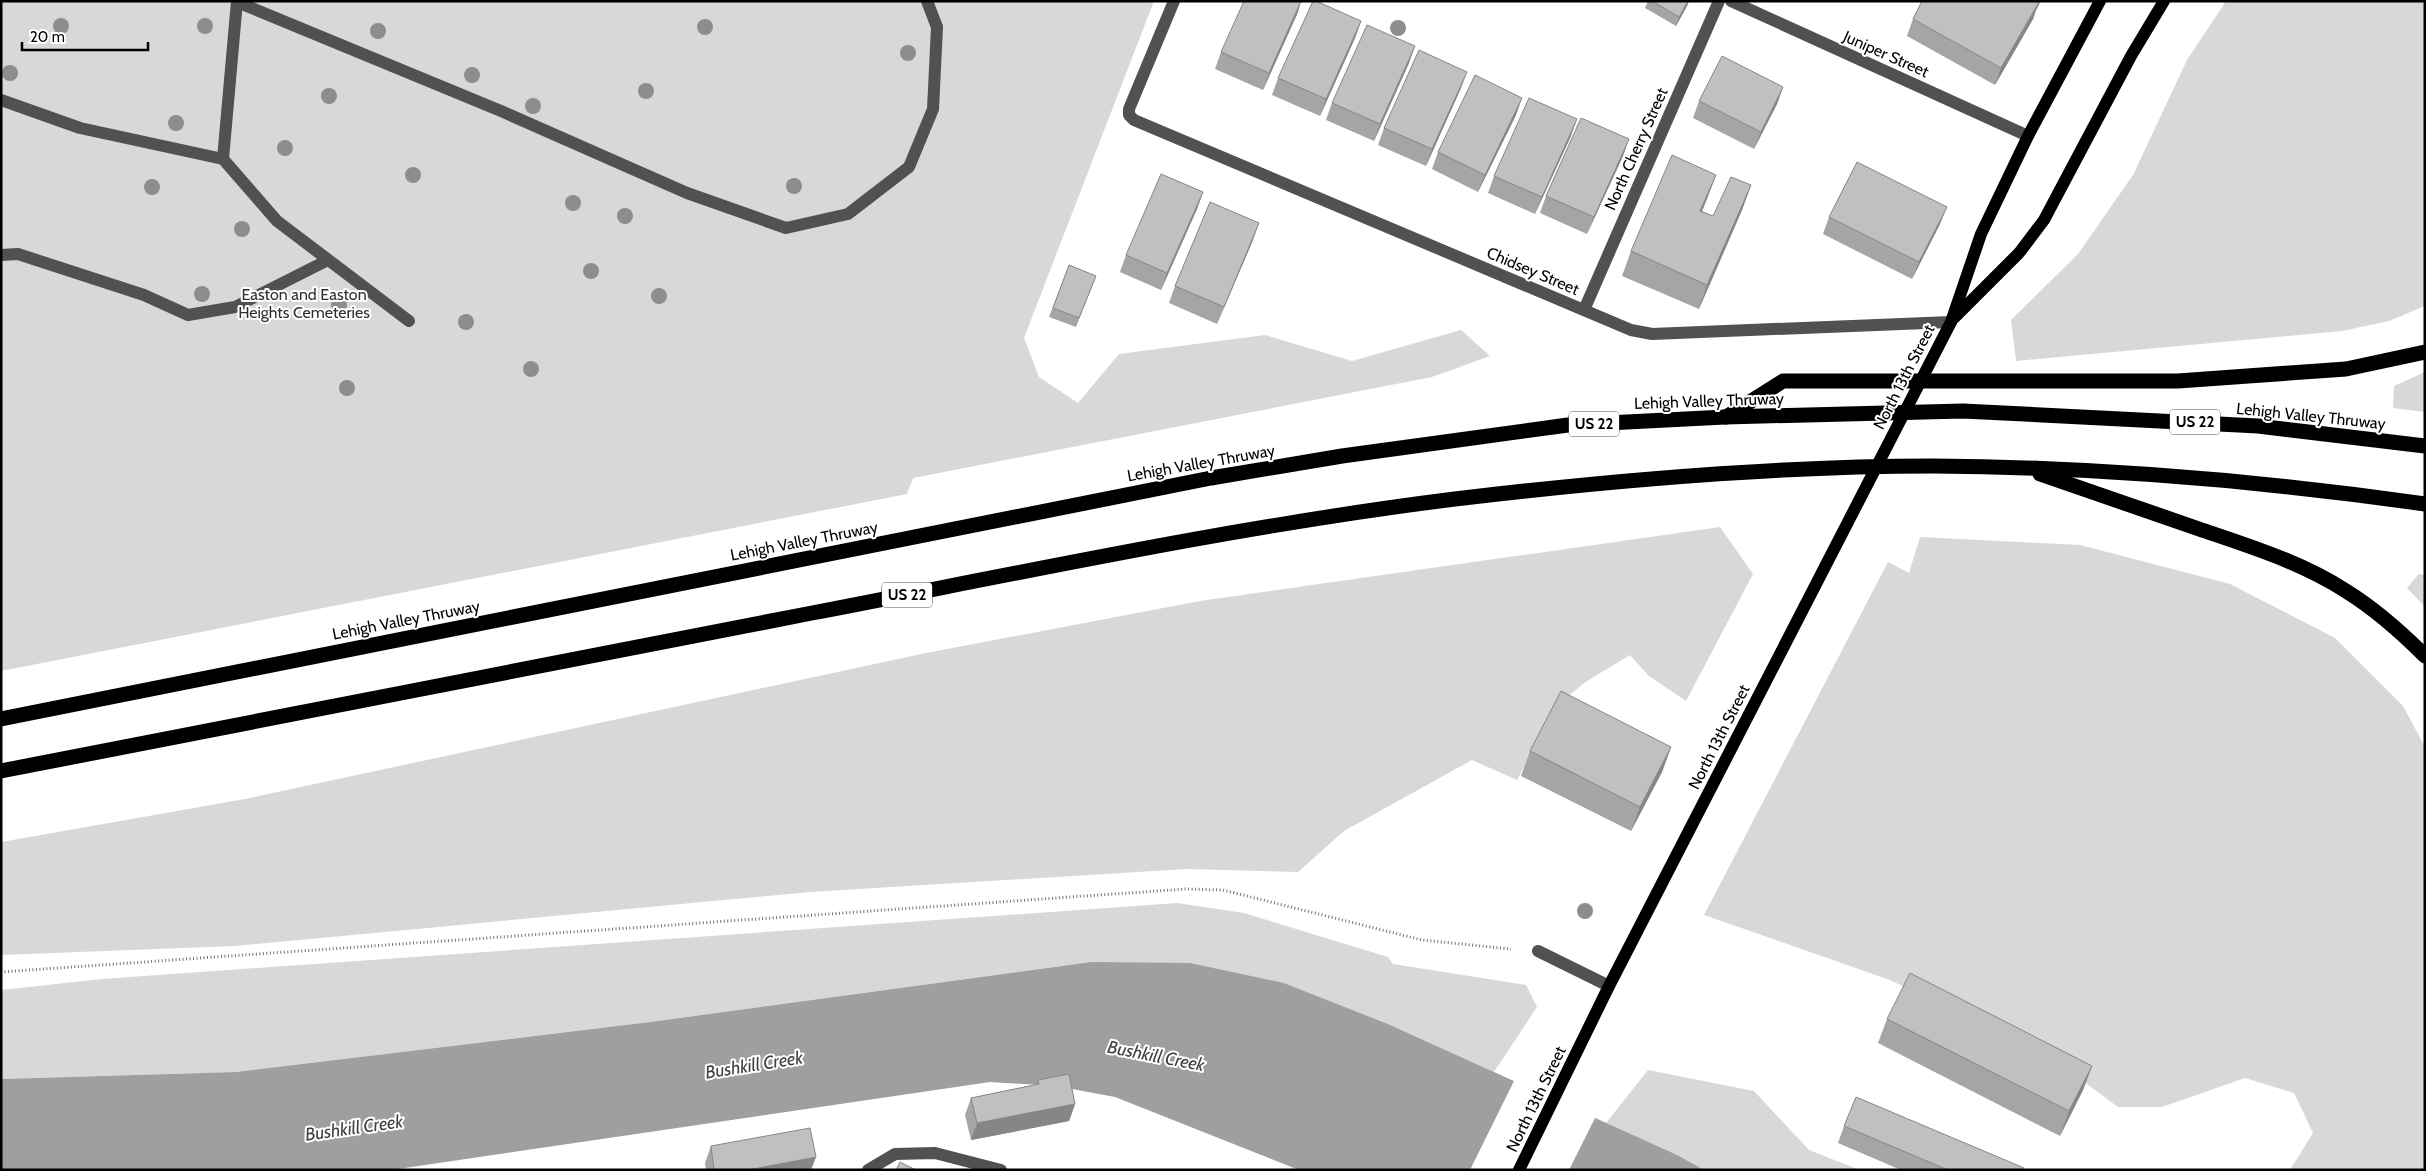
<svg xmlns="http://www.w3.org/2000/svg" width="2426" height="1171" font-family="Cabin,sans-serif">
  <rect width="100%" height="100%" fill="#fff"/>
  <g fill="#d8d8d8">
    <polygon points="1,1 1154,1 1024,338 1039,377 1078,403 1119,354 1265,335 1352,361 1461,330 1490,356 1432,377 913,478 907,494 1,671"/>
    <polygon points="2226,1 2425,1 2425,306 2389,321 2342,331 2016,361 2011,320 2078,254 2133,175 2187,60"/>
    <polygon points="2425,372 2425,412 2393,408 2394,386"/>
    <polygon points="1720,527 1753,574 1686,701 1649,676 1630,655 1587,681 1558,704 1517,780 1472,760 1344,831 1298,872 1186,869 810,892 235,946 1,955 1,842 245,799 926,653 1200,601"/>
    <polygon points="1920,537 2080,545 2230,584 2335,638 2403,706 2425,747 2425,1170 2290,1170 2313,1133 2294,1093 2245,1078 2162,1107 2118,1107 2050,1057 1890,980 1704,915 1888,562 1909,573"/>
    <polygon points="2419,574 2425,575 2425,607 2407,588"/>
    <polygon points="1177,903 1244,913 1388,957 1393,964 1526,985 1537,1007 1494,1072 1388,1024 1284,983 1091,962 650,1022 236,1072 1,1079 1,990 102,979"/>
    <polygon points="1648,1070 1754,1091 1809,1150 1860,1170 1704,1170 1606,1123"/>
  </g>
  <polygon fill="#9f9f9f" points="1091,962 1190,963 1284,983 1388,1024 1677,1155 1704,1170 1299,1170 1115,1097 1056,1086 990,1082 391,1170 1,1170 1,1079 236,1072 650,1022"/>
  <polygon fill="#fff" points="1515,1079 1596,1116 1569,1170 1470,1170"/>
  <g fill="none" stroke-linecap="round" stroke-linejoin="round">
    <polyline stroke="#737373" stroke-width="3" stroke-dasharray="1 2.5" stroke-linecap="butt" points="1,972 1185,889 1223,890 1422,940 1511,949"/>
    <g stroke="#515151" stroke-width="12">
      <polyline points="237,1 223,159 277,221 409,321"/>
      <polyline points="1174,1 1129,109 1129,115 1134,120 1631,330 1652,334 1951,322"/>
      <polyline points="1731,1 2028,136"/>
      <polyline points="237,2 501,111 687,193 786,228 848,214 909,167 933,109 937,27 927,1"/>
      <polyline points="1,100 80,128 223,159"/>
      <polyline points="1,255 18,254 144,295 188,315 235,307 328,260"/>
      <polyline points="1584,310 1719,1"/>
      <polyline points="1538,951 1609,986"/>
      <polyline points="868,1170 895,1154 935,1153 1001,1170"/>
    </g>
    <g stroke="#000" stroke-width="12">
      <polyline points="1954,318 2019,253 2044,220 2131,56 2164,1"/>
      <polyline points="1519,1170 1609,986 1951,322 1981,234 2028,136 2100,1"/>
    </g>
    <g stroke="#000" stroke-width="15">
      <polyline points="1726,417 1783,381 2178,381 2346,369 2425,352"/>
      <path d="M 2040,474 C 2093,492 2146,511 2199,529 C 2249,546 2301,562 2346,591 C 2375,609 2401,632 2425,656"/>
      <polyline points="1,719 1211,478 1342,456 1568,425 1725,417 1963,411 2258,426 2425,446"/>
      <path d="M 1,771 C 271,718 542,666 812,613 C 1025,572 1238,526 1455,499 C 1613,480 1774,466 1934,466 C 2098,467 2263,481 2425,504"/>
    </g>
  </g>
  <g fill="#8d8d8d">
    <circle cx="61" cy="26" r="8"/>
    <circle cx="205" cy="26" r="8"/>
    <circle cx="705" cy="27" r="8"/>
    <circle cx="1398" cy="28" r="8"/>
    <circle cx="378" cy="31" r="8"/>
    <circle cx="908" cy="53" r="8"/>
    <circle cx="10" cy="73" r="8"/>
    <circle cx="472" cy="75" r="8"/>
    <circle cx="646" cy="91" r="8"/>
    <circle cx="329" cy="96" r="8"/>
    <circle cx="533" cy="106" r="8"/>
    <circle cx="176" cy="123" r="8"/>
    <circle cx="285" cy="148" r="8"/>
    <circle cx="413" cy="175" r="8"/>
    <circle cx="794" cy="186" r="8"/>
    <circle cx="152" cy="187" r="8"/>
    <circle cx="573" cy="203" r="8"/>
    <circle cx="625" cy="216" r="8"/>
    <circle cx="242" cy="229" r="8"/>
    <circle cx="591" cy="271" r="8"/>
    <circle cx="202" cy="294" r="8"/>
    <circle cx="659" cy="296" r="8"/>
    <circle cx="339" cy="305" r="8"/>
    <circle cx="466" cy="322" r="8"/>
    <circle cx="531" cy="369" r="8"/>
    <circle cx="347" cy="388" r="8"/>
    <circle cx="1585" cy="911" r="8"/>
  </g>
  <g fill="#a5a5a5">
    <polygon points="1648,1 1689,1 1687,6 1676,26 1645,8"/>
    <polygon points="1922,1 2041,1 2037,9 2036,8 2033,19 1995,85 1907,36 1913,19"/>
    <polygon points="1298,12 1263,90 1215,69 1221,52"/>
    <polygon points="1361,21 1355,38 1320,116 1272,95 1278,78"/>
    <polygon points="1409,63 1374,141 1326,120 1332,103"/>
    <polygon points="1783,87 1777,104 1754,149 1693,118 1699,101"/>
    <polygon points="1461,88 1426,166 1378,145 1384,128"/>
    <polygon points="1516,115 1478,192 1432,169 1438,152"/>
    <polygon points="1571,136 1535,214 1488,193 1494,176"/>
    <polygon points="1623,156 1587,234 1540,213 1546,196"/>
    <polygon points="1716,175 1702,211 1713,216 1751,185 1742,210 1699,309 1622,276 1631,251"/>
    <polygon points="1203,192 1197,209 1161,290 1120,272 1126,255"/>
    <polygon points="1829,217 1940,224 1912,279 1823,234"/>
    <polygon points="1253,240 1217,324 1169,303 1175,286"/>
    <polygon points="1069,265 1096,276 1076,327 1049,317"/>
    <polygon points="1671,747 1662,772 1631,831 1521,776 1530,751"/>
    <polygon points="1887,1019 2092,1066 2083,1090 2060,1136 1878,1043"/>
    <polygon points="1038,1080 1075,1104 1069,1121 971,1140 965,1115 971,1098 1037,1085"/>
    <polygon points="1844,1126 2023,1170 1901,1170 1838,1143"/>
    <polygon points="711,1146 811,1170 706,1170 705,1163"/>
  </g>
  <g fill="#868686">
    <polygon points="1301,1 1298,12 1263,90 1269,73"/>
    <polygon points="1688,1 1689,1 1687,6 1676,26 1679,17"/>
    <polygon points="2039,2 2033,19 1995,85 2001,68"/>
    <polygon points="1361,21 1355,38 1320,116 1326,99"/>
    <polygon points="1415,46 1409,63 1374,141 1380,124"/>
    <polygon points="1467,72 1461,88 1426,166 1432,149"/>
    <polygon points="1783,87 1777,104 1754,149 1761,132"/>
    <polygon points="1522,98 1516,115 1478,192 1485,175"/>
    <polygon points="1577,119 1571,136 1535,214 1542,197"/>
    <polygon points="1629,139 1623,156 1587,234 1594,217"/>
    <polygon points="1716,175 1707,199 1692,235 1700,211"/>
    <polygon points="1751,185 1742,210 1699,309 1707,285"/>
    <polygon points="1203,192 1197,209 1161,290 1167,273"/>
    <polygon points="1947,207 1940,224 1912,279 1919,262"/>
    <polygon points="1259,223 1253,240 1217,324 1224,307"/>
    <polygon points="1671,747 1662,772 1631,831 1640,807"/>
    <polygon points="2092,1066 2083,1090 2060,1136 2069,1111"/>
    <polygon points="1075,1104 1069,1121 971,1140 977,1123"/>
    <polygon points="816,1157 811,1170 748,1170"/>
  </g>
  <g fill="#c0c0c0" stroke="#868686">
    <polygon points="1244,1 1301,1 1269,73 1221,52"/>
    <polygon points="1313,1 1316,1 1361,21 1326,99 1278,78"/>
    <polygon points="1652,1 1688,1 1679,17"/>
    <polygon points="1922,1 2037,1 2039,2 2001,68 1913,19"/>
    <polygon points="1367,25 1415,46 1380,124 1332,103"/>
    <polygon points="1419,50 1467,72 1432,149 1384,128"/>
    <polygon points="1722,56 1783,87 1761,132 1699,101"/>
    <polygon points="1475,75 1522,98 1485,175 1438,152"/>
    <polygon points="1529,98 1577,119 1542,197 1494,176"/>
    <polygon points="1581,118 1629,139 1594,217 1546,196"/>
    <polygon points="1672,155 1716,175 1700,211 1713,216 1731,177 1751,185 1707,285 1631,251"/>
    <polygon points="1857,162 1947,207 1919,262 1829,217"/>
    <polygon points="1161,174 1203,192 1167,273 1126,255"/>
    <polygon points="1210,202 1259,223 1224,307 1175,286"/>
    <polygon points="1069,265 1096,276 1079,318 1053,308"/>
    <polygon points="1561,691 1671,747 1640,807 1530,751"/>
    <polygon points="1910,973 2092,1066 2069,1111 1887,1019"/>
    <polygon points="1069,1074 1075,1104 977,1123 971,1098 1039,1084 1038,1080"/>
    <polygon points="1856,1097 2024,1168 2023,1170 1948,1170 1844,1126"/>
    <polygon points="810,1128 816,1157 748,1170 714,1170 711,1146"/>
    <polygon points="900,1162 916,1170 896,1170"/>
  </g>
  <g text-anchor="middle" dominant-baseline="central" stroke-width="4" stroke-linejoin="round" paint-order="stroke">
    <g fill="#fff" stroke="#4c4c4c" stroke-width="1">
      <rect x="2170" y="409.5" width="50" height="25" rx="4"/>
      <rect x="1569" y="411.5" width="50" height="25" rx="4"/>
      <rect x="882" y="582.5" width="50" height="25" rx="4"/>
    </g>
    <g font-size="15" font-weight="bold" fill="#000">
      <text x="2195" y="422">US 22</text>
      <text x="1594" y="424">US 22</text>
      <text x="907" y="595">US 22</text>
    </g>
    <g font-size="16" fill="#000" stroke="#fff">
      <text transform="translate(1886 54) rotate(24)">Juniper Street</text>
      <text transform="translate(1636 149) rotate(-66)">North Cherry Street</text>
      <text transform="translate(1533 271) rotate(23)">Chidsey Street</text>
      <text transform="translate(1904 377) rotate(-63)">North 13th Street</text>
      <text transform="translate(1709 401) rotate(-2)">Lehigh Valley Thruway</text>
      <text transform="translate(2311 416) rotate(6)">Lehigh Valley Thruway</text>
      <text transform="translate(1201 463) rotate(-10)">Lehigh Valley Thruway</text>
      <text transform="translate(804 541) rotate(-11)">Lehigh Valley Thruway</text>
      <text transform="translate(406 620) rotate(-11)">Lehigh Valley Thruway</text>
      <text transform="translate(1719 737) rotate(-63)">North 13th Street</text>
      <text transform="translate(1536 1099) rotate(-64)">North 13th Street</text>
    </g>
    <g font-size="16" fill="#2f2f2f" stroke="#fff">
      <text x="304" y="294">Easton and Easton<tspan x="304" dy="18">Heights Cemeteries</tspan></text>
    </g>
    <g font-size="18" font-style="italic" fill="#404040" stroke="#fff">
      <text transform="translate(1156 1056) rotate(11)">Bushkill Creek</text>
      <text transform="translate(754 1065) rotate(-9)">Bushkill Creek</text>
      <text transform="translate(354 1128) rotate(-8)">Bushkill Creek</text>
    </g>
  </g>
  <rect width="2426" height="1171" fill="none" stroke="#000000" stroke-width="5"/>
  <path d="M22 42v8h126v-8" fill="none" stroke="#000000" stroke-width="2.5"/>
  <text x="30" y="42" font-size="15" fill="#000000" stroke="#ffffff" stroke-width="4" paint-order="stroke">20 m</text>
</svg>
